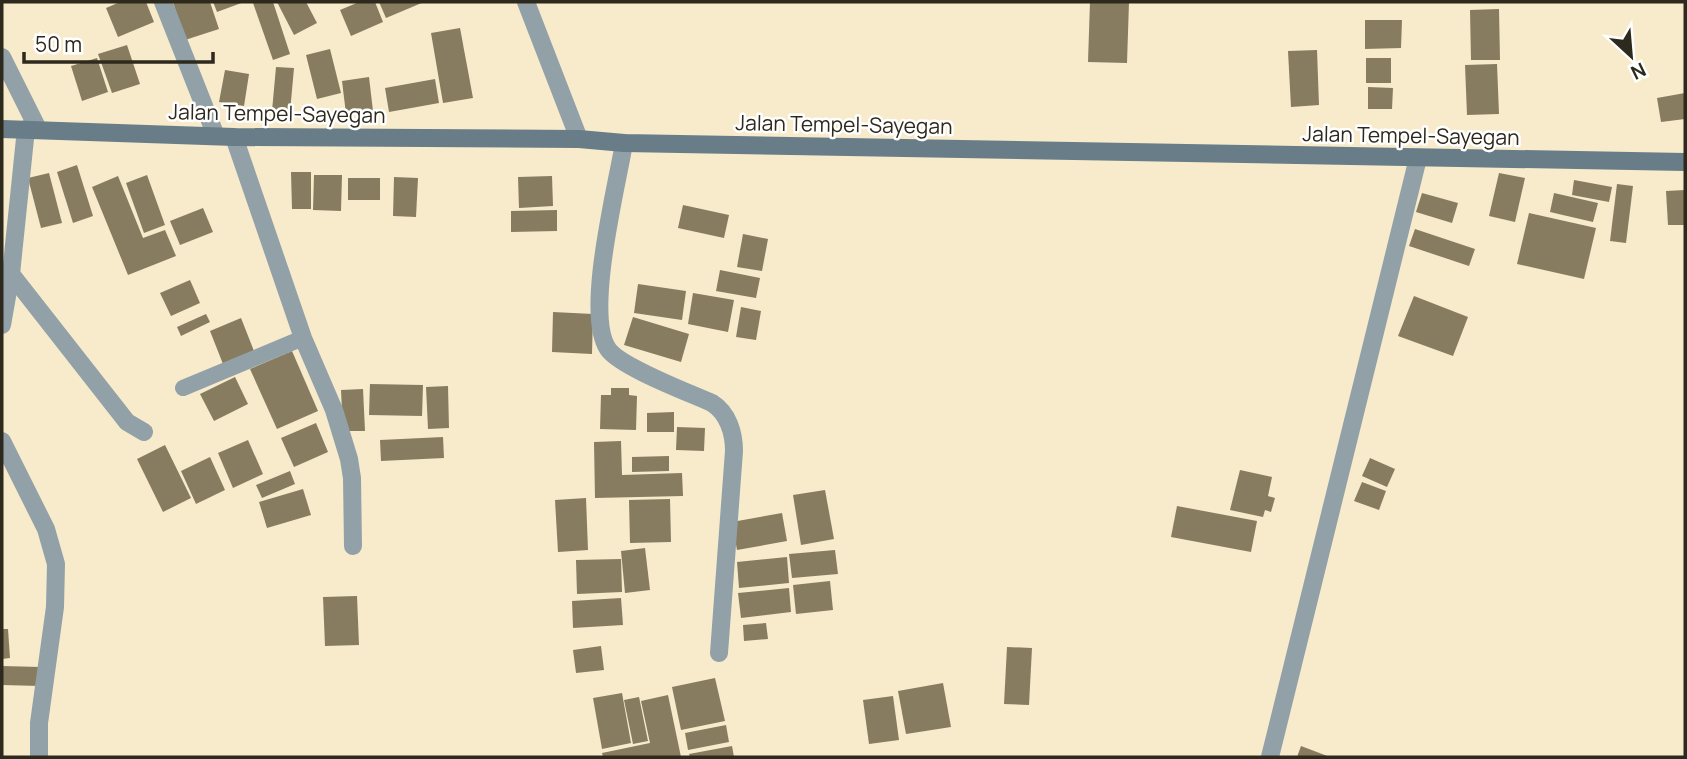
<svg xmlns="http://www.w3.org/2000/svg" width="1687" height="759" font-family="Manrope,sans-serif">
  <rect width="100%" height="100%" fill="#f7ebcb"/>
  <g fill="#877c5f">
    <polygon points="120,2 146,2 154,22 118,37 106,8"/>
    <polygon points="173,2 210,2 219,29 185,40"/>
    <polygon points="213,2 244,2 217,12"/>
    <polygon points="256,2 273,2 290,54 273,60 253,3"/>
    <polygon points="277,2 306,2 317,23 294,35"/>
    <polygon points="359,2 375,2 383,22 351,36 340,10"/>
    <polygon points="379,2 424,2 386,18"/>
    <polygon points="1090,2 1129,2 1127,63 1088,62"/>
    <polygon points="1499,9 1500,60 1471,60 1470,10"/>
    <polygon points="1365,20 1402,20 1401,48 1365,49"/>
    <polygon points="460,28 473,98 443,103 431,33"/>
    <polygon points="127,45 140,84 112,93 98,54"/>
    <polygon points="330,49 341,93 317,99 306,55"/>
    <polygon points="1317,50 1319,105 1291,107 1288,51"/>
    <polygon points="97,58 108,92 82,101 71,66"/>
    <rect x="1366" y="58" width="25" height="25"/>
    <polygon points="1497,64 1499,114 1467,115 1465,65"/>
    <polygon points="276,67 294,68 290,112 272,111"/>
    <polygon points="225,70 249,74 244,106 219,102"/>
    <polygon points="369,77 373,111 346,114 342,81"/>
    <polygon points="435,79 439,103 389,112 385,88"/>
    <polygon points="1368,87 1393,88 1392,109 1368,109"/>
    <polygon points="1685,93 1685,119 1661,122 1657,98"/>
    <polygon points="77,165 93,216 73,223 57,172"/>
    <polygon points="291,172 311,172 311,209 292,209"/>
    <polygon points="49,173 62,223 41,228 28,178"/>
    <polygon points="1499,173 1525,178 1515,222 1489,216"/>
    <polygon points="147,175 165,225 144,233 126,183"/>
    <polygon points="314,175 342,175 341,211 313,210"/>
    <polygon points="118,176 143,238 165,230 176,256 128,275 92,187"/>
    <polygon points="552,176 553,206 519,208 518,177"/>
    <polygon points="394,177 418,178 416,217 393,216"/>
    <rect x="348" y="178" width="32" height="22"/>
    <polygon points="1574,180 1612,187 1609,202 1572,195"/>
    <polygon points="1617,184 1633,186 1626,243 1610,241"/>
    <polygon points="1685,190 1685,225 1668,225 1666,191"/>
    <polygon points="1422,193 1458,203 1452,223 1416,212"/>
    <polygon points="1554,193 1598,203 1593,222 1550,212"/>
    <polygon points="683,205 729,215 724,238 678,228"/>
    <polygon points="203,208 213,232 180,245 170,221"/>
    <polygon points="557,210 557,231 511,232 511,211"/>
    <polygon points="1529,213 1596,228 1584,279 1517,264"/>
    <polygon points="1415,229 1475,249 1469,266 1409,246"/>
    <polygon points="743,234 768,239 762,271 737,267"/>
    <polygon points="720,270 760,278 756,298 716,291"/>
    <polygon points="190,280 200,303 171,316 160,293"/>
    <polygon points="638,284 686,291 682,320 634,313"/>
    <polygon points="693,293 734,300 728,332 688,324"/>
    <polygon points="1414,296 1468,317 1453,356 1398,336"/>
    <polygon points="741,307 761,311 756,340 736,337"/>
    <polygon points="553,312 593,314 592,354 552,352"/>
    <polygon points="206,314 210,322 181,336 177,327"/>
    <polygon points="633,317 689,334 681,362 624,345"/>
    <polygon points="241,318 254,351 223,364 210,331"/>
    <polygon points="292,351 318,411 277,429 250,369"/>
    <polygon points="235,377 248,404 214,421 200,394"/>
    <polygon points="370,384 423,385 422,416 369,415"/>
    <polygon points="448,386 449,428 428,429 426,387"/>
    <polygon points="611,388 629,388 629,395 637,396 636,430 600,429 601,395 611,395"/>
    <polygon points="363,389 365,431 343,431 341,390"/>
    <polygon points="674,412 674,432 647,432 647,413"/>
    <polygon points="316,423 328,452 294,467 281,438"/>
    <polygon points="677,427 705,428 704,451 676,450"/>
    <polygon points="443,437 444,458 381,461 380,440"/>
    <polygon points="248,440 263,474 233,488 218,453"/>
    <polygon points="621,441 622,475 682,473 683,496 595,498 594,442"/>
    <polygon points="165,445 191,498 163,512 137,459"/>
    <polygon points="669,456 669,471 632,472 632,457"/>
    <polygon points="210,457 225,490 196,504 181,471"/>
    <polygon points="1370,458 1395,469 1387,487 1362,476"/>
    <polygon points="1240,470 1272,477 1268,496 1275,498 1271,512 1265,510 1263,517 1230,510"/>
    <polygon points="290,471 295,484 262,498 256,485"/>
    <polygon points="1362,482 1386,491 1379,510 1354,501"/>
    <polygon points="303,489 311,515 267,528 259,502"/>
    <polygon points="825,490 834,539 801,545 793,495"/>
    <polygon points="586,498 588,550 558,552 555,500"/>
    <polygon points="670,499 671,542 630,543 629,500"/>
    <polygon points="1177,506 1257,521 1251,552 1171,537"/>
    <polygon points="782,513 787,541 737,550 732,522"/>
    <polygon points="645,548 650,590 625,593 621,551"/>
    <polygon points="835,550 838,574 792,578 789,554"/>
    <polygon points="787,557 789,583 739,588 737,562"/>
    <polygon points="621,559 622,592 577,594 576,560"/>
    <polygon points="830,581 833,610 796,614 793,585"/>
    <polygon points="789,588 791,612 741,618 738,593"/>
    <polygon points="357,596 359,645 325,646 323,597"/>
    <polygon points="621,598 623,625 573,628 572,601"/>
    <polygon points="766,623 768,639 744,641 743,625"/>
    <polygon points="2,629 8,629 10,658 2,659"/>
    <polygon points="601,646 604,670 576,673 573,650"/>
    <polygon points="1007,647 1032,648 1029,705 1004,704"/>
    <polygon points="2,666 41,667 40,686 2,685"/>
    <polygon points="715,678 725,721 681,730 672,687"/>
    <polygon points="943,683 951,727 906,734 898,691"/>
    <polygon points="622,693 631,743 602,749 593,698"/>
    <polygon points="668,695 681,757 603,757 602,753 650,743 641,701"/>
    <polygon points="893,696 899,740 869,744 863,700"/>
    <polygon points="639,697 648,741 633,744 624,700"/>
    <polygon points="726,725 729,742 688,750 685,733"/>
    <polygon points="732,746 734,757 690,757 689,754"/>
    <polygon points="1301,746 1330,757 1297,757"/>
  </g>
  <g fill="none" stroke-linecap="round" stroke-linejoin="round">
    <polyline stroke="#92a1a8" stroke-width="16" points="183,388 303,338"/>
    <g stroke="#92a1a8" stroke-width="18">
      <polyline points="163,2 216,136"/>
      <polyline points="526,2 579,139"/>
      <polyline points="2,57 38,129"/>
      <polyline points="234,137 303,338 334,410 349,459 352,478 353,546"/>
      <path d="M 624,143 C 617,186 584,314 608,349 C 620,367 690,393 712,403 C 728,413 734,433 734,451 L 719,653"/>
      <polyline points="11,274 127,422 144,432"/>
      <polyline points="2,325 11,274 26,129"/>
      <polyline points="2,441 46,529 56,564 55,607 39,723 39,757"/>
      <polyline points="1270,757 1418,158"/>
    </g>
    <polyline stroke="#687d88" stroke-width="18" points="2,129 234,137 579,139 624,143 1685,162"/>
  </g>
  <g text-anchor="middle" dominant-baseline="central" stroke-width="5" stroke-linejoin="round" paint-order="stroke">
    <g font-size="21" fill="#2e291d" stroke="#fff">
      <text transform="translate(277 113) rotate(1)">Jalan Tempel-Sayegan</text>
      <text transform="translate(844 124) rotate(1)">Jalan Tempel-Sayegan</text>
      <text transform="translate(1411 135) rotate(1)">Jalan Tempel-Sayegan</text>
    </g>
  </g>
  <rect width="1687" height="759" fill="none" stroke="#2e291d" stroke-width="7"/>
  <g transform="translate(1631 56) rotate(154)" stroke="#ffffff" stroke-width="5" paint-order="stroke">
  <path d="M0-5L12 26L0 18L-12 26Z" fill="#2e291d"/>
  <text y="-10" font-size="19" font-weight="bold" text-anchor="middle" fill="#2e291d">N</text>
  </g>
  <path d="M24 52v10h189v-10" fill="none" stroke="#2e291d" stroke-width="3.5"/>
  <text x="35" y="52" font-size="21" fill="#2e291d" stroke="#ffffff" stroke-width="5" paint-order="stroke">50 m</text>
</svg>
